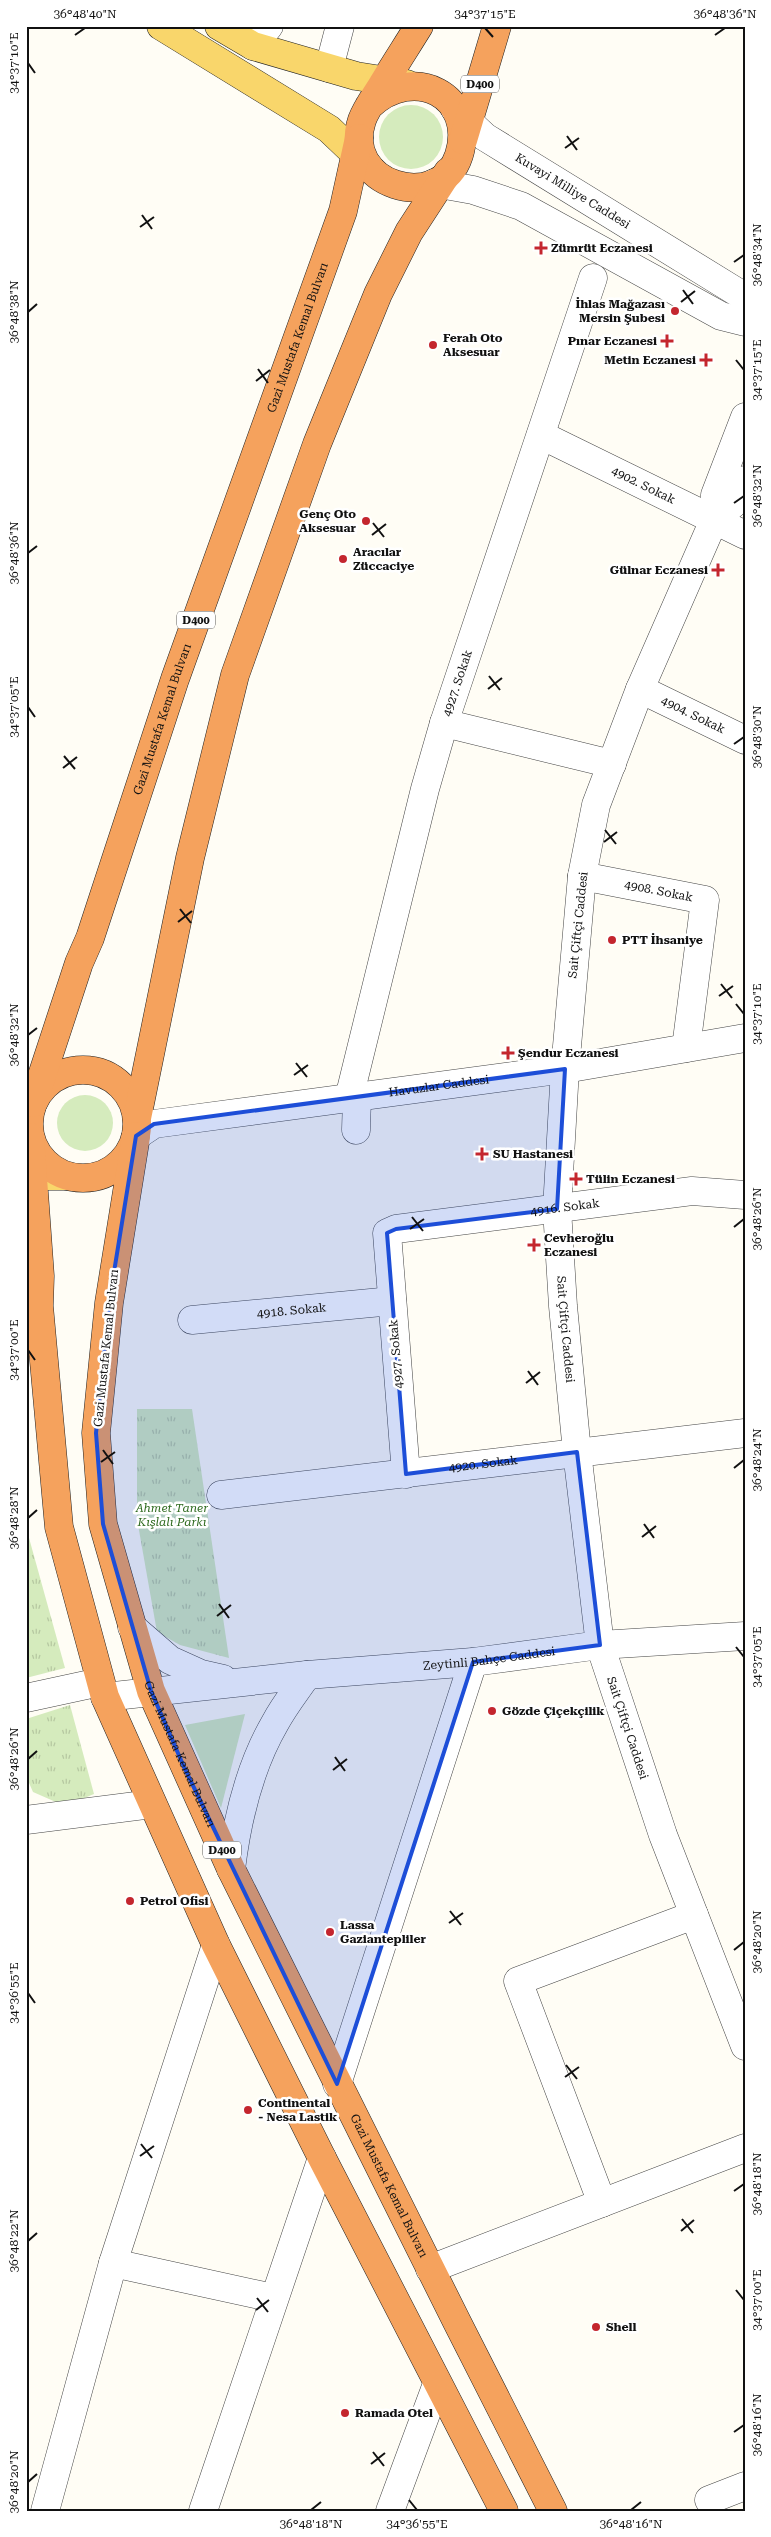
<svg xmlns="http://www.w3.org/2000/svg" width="771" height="2537" font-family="'Roboto Serif',serif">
  <defs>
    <pattern id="park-tufts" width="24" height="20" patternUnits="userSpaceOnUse" patternTransform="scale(1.25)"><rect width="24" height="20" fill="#d5ebbd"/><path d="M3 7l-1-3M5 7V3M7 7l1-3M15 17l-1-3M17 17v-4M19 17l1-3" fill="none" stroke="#b6c8a1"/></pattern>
  </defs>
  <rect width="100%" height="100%" fill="#fffdf5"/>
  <g fill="#d5ebbd">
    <circle cx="411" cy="137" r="32"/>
    <circle cx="85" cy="1123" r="28"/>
    <polygon points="245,1714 221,1808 185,1725"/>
  </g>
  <g fill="url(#park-tufts)">
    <polygon points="137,1409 192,1409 229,1658 180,1645 157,1632 137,1519"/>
    <polygon points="26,1527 65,1668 26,1678"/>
    <polygon points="70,1705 94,1794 65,1806 33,1792 26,1776 26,1719"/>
  </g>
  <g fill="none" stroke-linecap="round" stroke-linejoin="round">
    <defs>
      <g id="minor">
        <polyline points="253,46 269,26"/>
        <polyline points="329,68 340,26"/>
        <path id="s1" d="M 455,109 L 485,137 L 745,297"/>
        <polyline points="434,183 473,190 521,206 721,316 745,322"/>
        <path id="s2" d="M 745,417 L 715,495 L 714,520 L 640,689 L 596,805 L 582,876 L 565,1069 L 557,1209 L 563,1306 L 577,1452 L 600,1645 L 663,1835 L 745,2046"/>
        <path id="s3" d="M 541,435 L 745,535"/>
        <polyline points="714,520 733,504 745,480"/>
        <path id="s4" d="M 640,689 L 745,740"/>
        <polyline points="444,723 612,764"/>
        <path id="s5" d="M 582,876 L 705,900 L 686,1048"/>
        <path id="s6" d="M 349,1098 L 425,789 L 444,723 L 593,278"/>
        <polyline points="356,1130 357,1097"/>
        <path id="s7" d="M 136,1136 L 154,1124 L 565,1069 L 745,1038"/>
        <path id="s8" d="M 192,1320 L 392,1301"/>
        <path id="s9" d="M 406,1474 L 387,1233 L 396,1229 L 692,1191 L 745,1195"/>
        <path id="s10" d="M 221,1495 L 745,1433"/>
        <polyline points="132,1627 170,1660 201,1674 223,1679"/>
        <path id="s11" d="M 105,1697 L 307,1675 L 473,1662 L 600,1645 L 745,1636"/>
        <polyline points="26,1698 100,1682"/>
        <polyline points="26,1820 152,1804"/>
        <path d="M 231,1869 C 237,1820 250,1766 275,1723 C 284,1706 296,1691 307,1675"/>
        <polyline points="337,2084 473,1662"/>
        <polyline points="602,2203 518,1981 694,1915"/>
        <polyline points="113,2263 273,2298"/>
        <polyline points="430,2269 745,2148"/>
        <polyline points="709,2500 745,2486"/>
        <polyline points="45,2511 113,2263 216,1945"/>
        <polyline points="203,2511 322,2158"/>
        <polyline points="390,2511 437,2384"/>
      </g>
      <g id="major">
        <polyline points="161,26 329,129 370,168"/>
        <polyline points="219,26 253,46 356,76 407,84"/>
        <polyline points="26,1176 65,1176"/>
      </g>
      <g id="highway">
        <path d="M 369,106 C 414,63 477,96 459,155 C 440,215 340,185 362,120 C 366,109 374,98 381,87 C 393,67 406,47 419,26"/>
        <polyline points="463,140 497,26"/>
        <circle cx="83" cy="1124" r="54"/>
        <path id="s12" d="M 33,1103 L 79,963 L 90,938 L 175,679 L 343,211 L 359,138"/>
        <polyline points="137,1118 190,858 235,675 317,444 378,294 409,232 448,172"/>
        <path id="s13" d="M 136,1136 L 109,1303 L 96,1433 L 103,1524 L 151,1691 L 231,1869 L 457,2322 L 553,2511"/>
        <polyline points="30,1137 40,1276 39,1306 59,1527 105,1697 216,1945 322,2158 504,2511"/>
      </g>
    </defs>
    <use href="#minor" stroke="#444" stroke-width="29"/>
    <use href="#major" stroke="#222" stroke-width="29"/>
    <use href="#highway" stroke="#222" stroke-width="29"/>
    <use href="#minor" stroke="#fff" stroke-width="28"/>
    <use href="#major" stroke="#f9d66b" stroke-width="28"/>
    <use href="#highway" stroke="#f5a25d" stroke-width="28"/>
  </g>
  <path fill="#1d4ed8" fill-opacity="0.2" stroke="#1d4ed8" stroke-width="4" stroke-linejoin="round" d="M 565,1069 L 557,1209 L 396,1229 L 387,1233 L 406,1474 L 577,1452 L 600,1645 L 473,1662 L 337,2084 L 184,1767 L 151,1691 L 103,1524 L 96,1433 L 109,1303 L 136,1136 L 154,1124 Z"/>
  <path fill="none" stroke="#111" stroke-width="2" d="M 485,28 L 493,37M 75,35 L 85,28M 715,35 L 725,28M 28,63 L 35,73M 567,136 L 577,150M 565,148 L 579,138M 142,215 L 152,229M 140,227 L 154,217M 734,262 L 744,255M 683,290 L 693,304M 681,302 L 695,291M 28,312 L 37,304M 736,360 L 744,370M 258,369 L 268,383M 256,381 L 270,370M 734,503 L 744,496M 373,523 L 384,537M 372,535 L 386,524M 28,553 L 37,546M 489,676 L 500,690M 488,689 L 502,678M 28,707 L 35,717M 734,744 L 744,737M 64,756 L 75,769M 63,768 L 77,757M 605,830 L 616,844M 604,842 L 617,832M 180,909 L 191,923M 178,922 L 192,911M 721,984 L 732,998M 719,996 L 733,986M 736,1004 L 744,1014M 28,1035 L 37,1028M 296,1063 L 307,1077M 294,1075 L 308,1065M 412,1217 L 423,1231M 734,1227 L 744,1219M 410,1229 L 424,1219M 28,1350 L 35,1360M 528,1371 L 538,1385M 526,1383 L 540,1372M 103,1450 L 113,1464M 101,1462 L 115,1452M 734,1468 L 744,1460M 28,1518 L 37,1510M 644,1524 L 654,1538M 642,1537 L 656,1526M 219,1604 L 229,1618M 217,1616 L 231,1605M 736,1647 L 744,1657M 335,1757 L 345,1771M 28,1759 L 37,1751M 333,1770 L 347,1759M 450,1911 L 461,1925M 449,1923 L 463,1913M 734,1950 L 744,1942M 28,1993 L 35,2003M 566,2065 L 577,2079M 565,2077 L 579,2067M 141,2144 L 152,2158M 140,2156 L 154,2146M 734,2191 L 744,2184M 682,2219 L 693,2233M 681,2231 L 694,2220M 28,2241 L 37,2233M 736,2290 L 744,2300M 257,2298 L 268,2312M 256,2310 L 269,2300M 734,2432 L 744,2425M 373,2452 L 384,2466M 371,2464 L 385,2453M 28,2482 L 37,2474M 409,2500 L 417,2510M 311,2510 L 321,2502M 631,2510 L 641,2502"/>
  <g fill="#c4262e" stroke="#fff" stroke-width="2">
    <path d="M538.5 240.5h5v5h5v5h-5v5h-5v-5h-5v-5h5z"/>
    <circle cx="675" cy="311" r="5"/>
    <path d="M664.5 333.5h5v5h5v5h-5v5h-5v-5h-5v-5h5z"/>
    <circle cx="433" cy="345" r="5"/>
    <path d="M703.5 352.5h5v5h5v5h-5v5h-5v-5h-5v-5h5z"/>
    <circle cx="366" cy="521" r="5"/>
    <circle cx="343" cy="559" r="5"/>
    <path d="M715.5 562.5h5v5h5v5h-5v5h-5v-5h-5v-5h5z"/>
    <circle cx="612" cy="940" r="5"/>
    <path d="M505.5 1045.5h5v5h5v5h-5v5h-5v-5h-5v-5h5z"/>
    <path d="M479.5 1146.5h5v5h5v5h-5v5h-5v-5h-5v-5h5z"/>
    <path d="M573.5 1171.5h5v5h5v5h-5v5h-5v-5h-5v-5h5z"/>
    <path d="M531.5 1237.5h5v5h5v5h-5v5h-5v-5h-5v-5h5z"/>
    <circle cx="492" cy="1711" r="5"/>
    <circle cx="130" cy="1901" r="5"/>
    <circle cx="330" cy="1932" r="5"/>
    <circle cx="248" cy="2110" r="5"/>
    <circle cx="596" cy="2327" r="5"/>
    <circle cx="345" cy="2413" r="5"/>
  </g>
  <g text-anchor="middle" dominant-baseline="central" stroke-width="5" stroke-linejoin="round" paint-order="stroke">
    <g fill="#fff" stroke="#585858" stroke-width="1">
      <rect x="461" y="75.5" width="38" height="17" rx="4"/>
      <rect x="177" y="611.5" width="38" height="17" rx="4"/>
      <rect x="203" y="1841.5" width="38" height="17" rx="4"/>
    </g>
    <g font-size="11" font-weight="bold" fill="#111">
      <text x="480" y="84">D400</text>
      <text x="196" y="620">D400</text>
      <text x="222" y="1850">D400</text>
    </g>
    <g font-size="12" fill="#111" stroke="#fff">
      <text stroke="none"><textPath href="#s1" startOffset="144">Kuvayi Milliye Caddesi</textPath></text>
      <text stroke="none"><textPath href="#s12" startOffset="810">Gazi Mustafa Kemal Bulvarı</textPath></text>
      <text stroke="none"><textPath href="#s3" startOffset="114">4902. Sokak</textPath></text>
      <text stroke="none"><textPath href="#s6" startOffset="429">4927. Sokak</textPath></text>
      <text stroke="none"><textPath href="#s4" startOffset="59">4904. Sokak</textPath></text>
      <text stroke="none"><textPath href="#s12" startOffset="405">Gazi Mustafa Kemal Bulvarı</textPath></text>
      <text stroke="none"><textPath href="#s5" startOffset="78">4908. Sokak</textPath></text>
      <text transform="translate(578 925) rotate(-84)">Sait Çiftçi Caddesi</text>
      <text stroke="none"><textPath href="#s7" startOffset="309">Havuzlar Caddesi</textPath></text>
      <text stroke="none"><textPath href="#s9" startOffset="422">4916. Sokak</textPath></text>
      <text stroke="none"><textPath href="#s8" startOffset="100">4918. Sokak</textPath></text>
      <text stroke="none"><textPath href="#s2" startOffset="944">Sait Çiftçi Caddesi</textPath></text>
      <text transform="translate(106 1348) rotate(-84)">Gazi Mustafa Kemal Bulvarı</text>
      <text transform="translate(396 1354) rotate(-95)">4927. Sokak</text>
      <text stroke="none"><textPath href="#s10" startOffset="264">4920. Sokak</textPath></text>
      <text stroke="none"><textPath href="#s11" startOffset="386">Zeytinli Bahçe Caddesi</textPath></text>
      <text stroke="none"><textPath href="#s2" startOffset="1349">Sait Çiftçi Caddesi</textPath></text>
      <text stroke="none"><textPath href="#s13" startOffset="634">Gazi Mustafa Kemal Bulvarı</textPath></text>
      <text stroke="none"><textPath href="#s13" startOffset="1114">Gazi Mustafa Kemal Bulvarı</textPath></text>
    </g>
    <g font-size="12" font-weight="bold" fill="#111" stroke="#fff" text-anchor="start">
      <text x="551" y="248">Zümrüt Eczanesi</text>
      <text x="665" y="304" text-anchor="end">İhlas Mağazası<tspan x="665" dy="14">Mersin Şubesi</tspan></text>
      <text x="443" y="338">Ferah Oto<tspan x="443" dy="14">Aksesuar</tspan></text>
      <text x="657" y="341" text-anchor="end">Pınar Eczanesi</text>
      <text x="696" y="360" text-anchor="end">Metin Eczanesi</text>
      <text x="356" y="514" text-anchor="end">Genç Oto<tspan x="356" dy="14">Aksesuar</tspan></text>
      <text x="353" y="552">Aracılar<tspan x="353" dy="14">Züccaciye</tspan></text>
      <text x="708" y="570" text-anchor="end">Gülnar Eczanesi</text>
      <text x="622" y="940">PTT İhsaniye</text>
      <text x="518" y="1053">Şendur Eczanesi</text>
      <text x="493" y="1154">SU Hastanesi</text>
      <text x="586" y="1179">Tülin Eczanesi</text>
      <text x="544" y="1238">Cevheroğlu<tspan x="544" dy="14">Eczanesi</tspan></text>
      <text x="502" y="1711">Gözde Çiçekçilik</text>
      <text x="140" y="1901">Petrol Ofisi</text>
      <text x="340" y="1925">Lassa<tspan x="340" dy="14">Gaziantepliler</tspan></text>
      <text x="258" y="2103">Continental<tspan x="258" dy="14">- Nesa Lastik</tspan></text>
      <text x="606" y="2327">Shell</text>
      <text x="355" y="2413">Ramada Otel</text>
    </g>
    <g font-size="12" font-style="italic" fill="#2f6b1f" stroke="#fff">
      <text x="172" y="1508">Ahmet Taner<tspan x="172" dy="14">Kışlalı Parkı</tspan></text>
    </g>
  </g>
  <rect width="771" height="2537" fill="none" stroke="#ffffff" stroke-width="55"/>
  <rect x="28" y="28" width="716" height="2482" fill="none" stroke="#111" stroke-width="2"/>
  <g font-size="12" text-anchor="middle" fill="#111">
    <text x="85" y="18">36°48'40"N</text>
    <text x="485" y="18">34°37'15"E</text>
    <text x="725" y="18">36°48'36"N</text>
    <text transform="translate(14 63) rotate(-90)" y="4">34°37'10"E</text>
    <text transform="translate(757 255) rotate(-90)" y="4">36°48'34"N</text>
    <text transform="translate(14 312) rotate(-90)" y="4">36°48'38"N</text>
    <text transform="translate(757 370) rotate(-90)" y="4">34°37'15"E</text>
    <text transform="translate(757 496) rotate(-90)" y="4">36°48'32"N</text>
    <text transform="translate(14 553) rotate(-90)" y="4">36°48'36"N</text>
    <text transform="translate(14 707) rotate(-90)" y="4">34°37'05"E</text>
    <text transform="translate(757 737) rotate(-90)" y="4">36°48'30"N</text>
    <text transform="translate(757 1014) rotate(-90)" y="4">34°37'10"E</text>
    <text transform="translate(14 1035) rotate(-90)" y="4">36°48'32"N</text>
    <text transform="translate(757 1219) rotate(-90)" y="4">36°48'26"N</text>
    <text transform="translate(14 1350) rotate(-90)" y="4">34°37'00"E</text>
    <text transform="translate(757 1460) rotate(-90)" y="4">36°48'24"N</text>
    <text transform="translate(14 1518) rotate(-90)" y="4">36°48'28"N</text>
    <text transform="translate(757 1657) rotate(-90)" y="4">34°37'05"E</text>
    <text transform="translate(14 1759) rotate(-90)" y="4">36°48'26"N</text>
    <text transform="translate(757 1942) rotate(-90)" y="4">36°48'20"N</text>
    <text transform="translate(14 1993) rotate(-90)" y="4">34°36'55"E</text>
    <text transform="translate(757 2184) rotate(-90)" y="4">36°48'18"N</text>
    <text transform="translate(14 2241) rotate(-90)" y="4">36°48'22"N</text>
    <text transform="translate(757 2300) rotate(-90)" y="4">34°37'00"E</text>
    <text transform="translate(757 2425) rotate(-90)" y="4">36°48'16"N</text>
    <text transform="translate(14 2482) rotate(-90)" y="4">36°48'20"N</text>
    <text x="311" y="2528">36°48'18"N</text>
    <text x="417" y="2528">34°36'55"E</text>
    <text x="631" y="2528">36°48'16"N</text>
  </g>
</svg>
